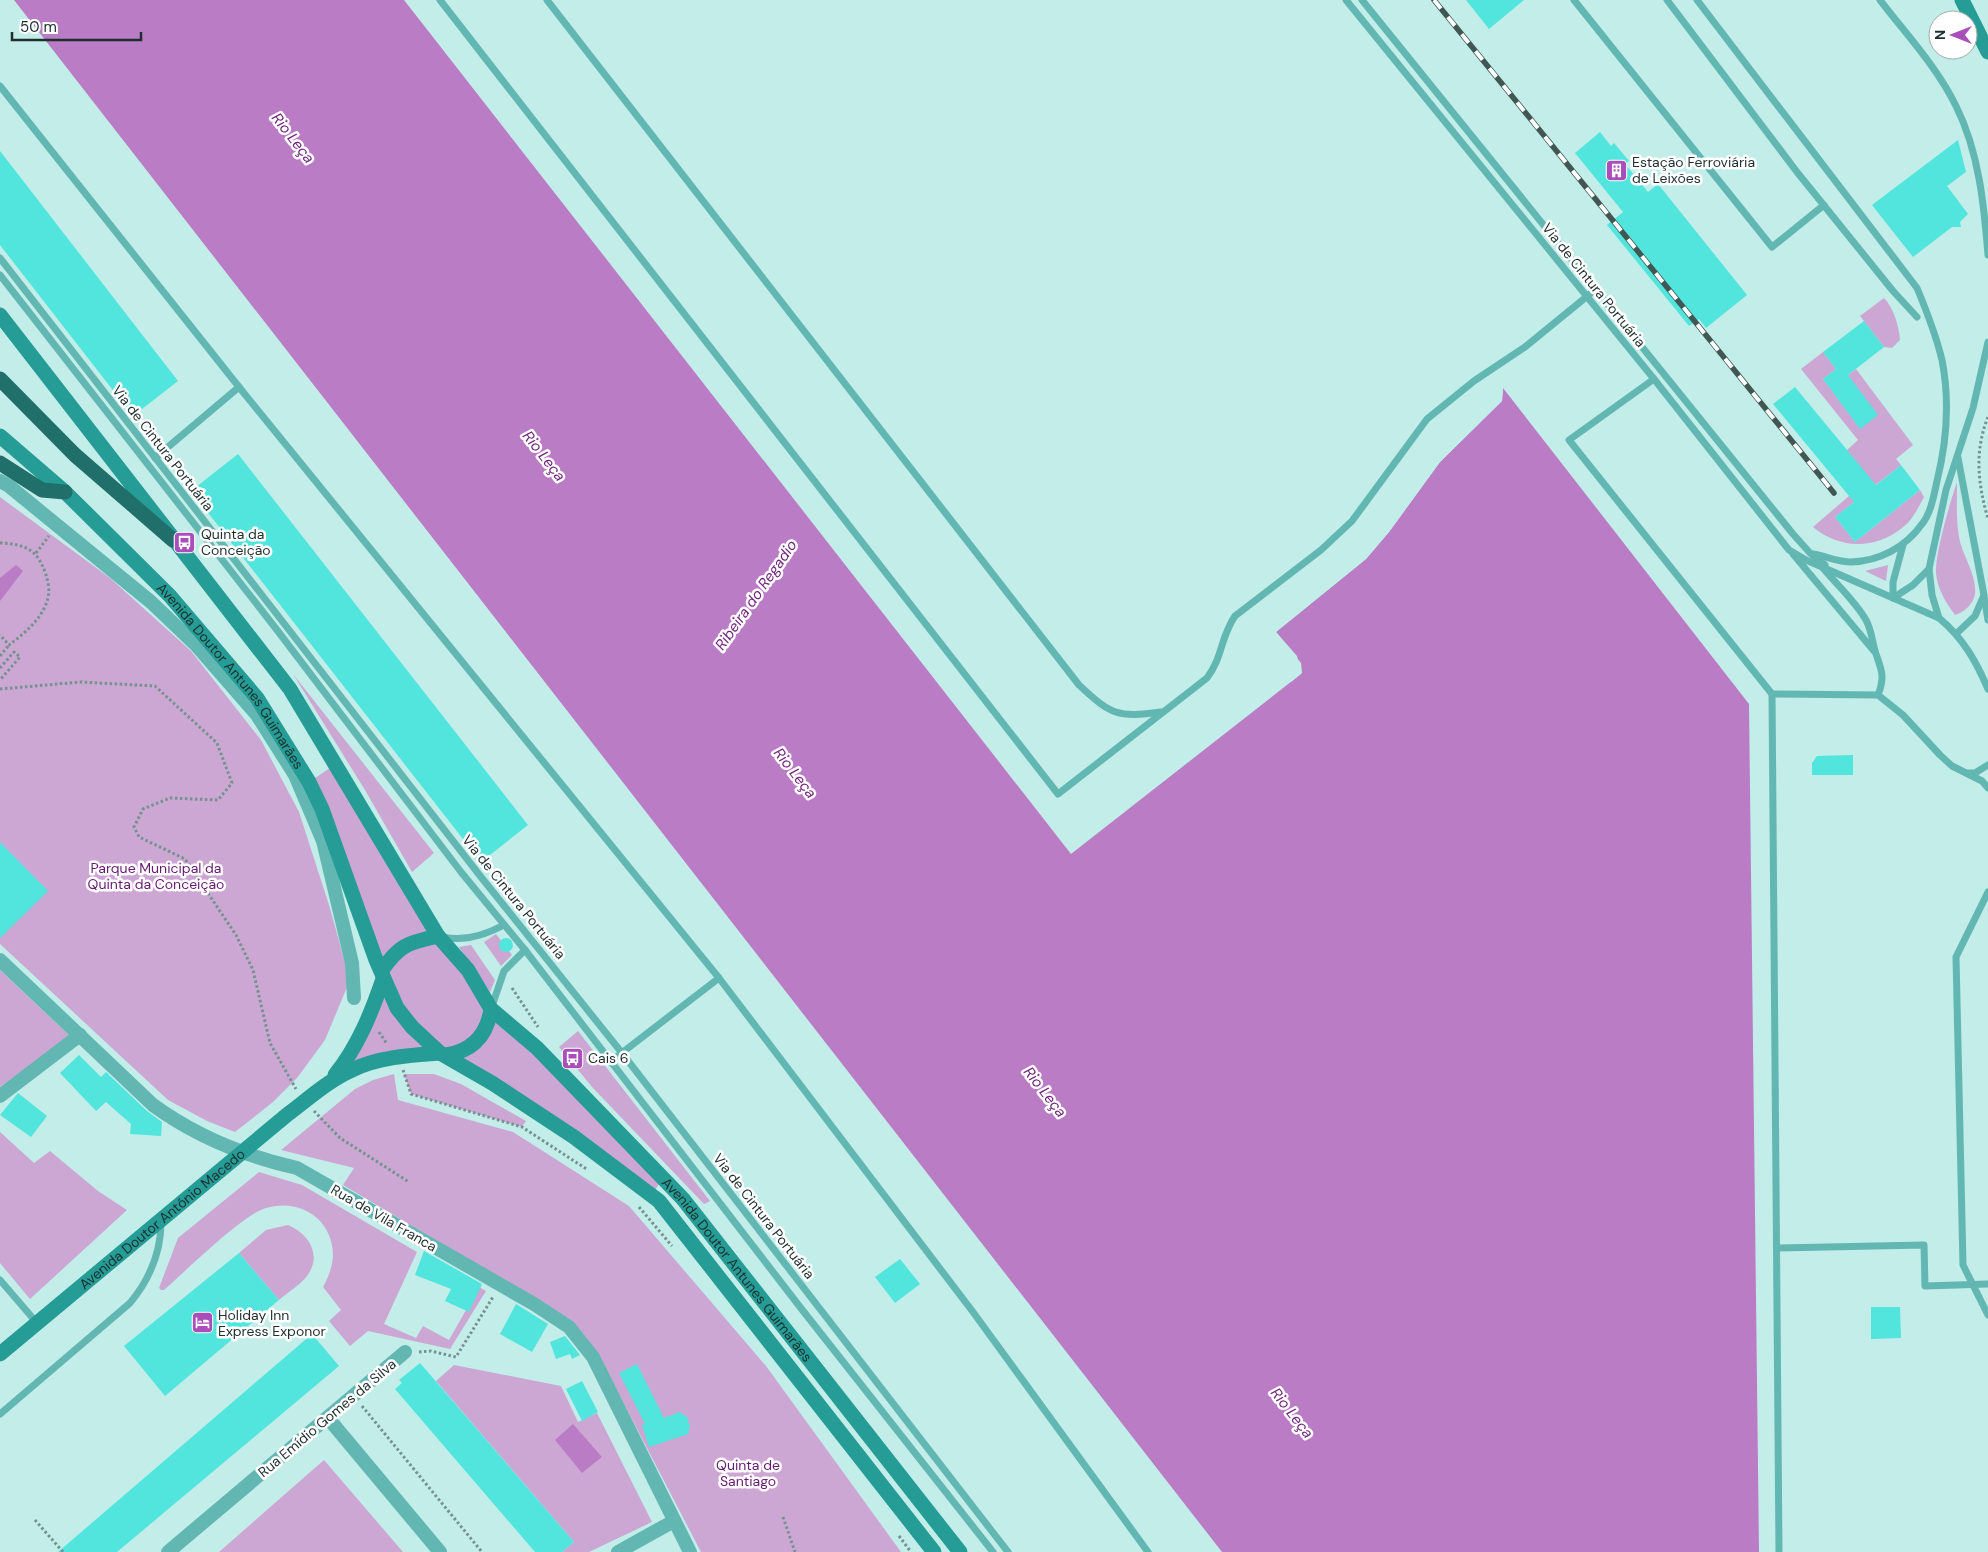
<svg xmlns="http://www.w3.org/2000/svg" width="1988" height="1552" font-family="'DM Sans',sans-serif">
  <rect width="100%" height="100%" fill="#c3ede9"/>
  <g fill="#cda7d4">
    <path d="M 1884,298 C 1894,308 1899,327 1900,340 L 1892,348 L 1884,347 L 1860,316 Z"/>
    <path d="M 1823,352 L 1836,369 L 1823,379 L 1860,428 L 1848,375 L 1856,369 L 1913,445 L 1896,459 L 1901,465 L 1835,517 L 1855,542 L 1920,490 L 1924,497 C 1918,508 1912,521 1902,528 C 1875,550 1839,549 1813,527 L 1849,496 L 1847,450 L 1858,440 L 1801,369 Z"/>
    <path d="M 1957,482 C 1957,501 1956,519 1959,537 C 1962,555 1977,575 1975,594 C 1973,605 1964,612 1955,615 C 1946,603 1937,588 1936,573 C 1935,554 1950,502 1957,482 Z"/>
    <polygon points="0,497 110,578 191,651 261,740 299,812 329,905 350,980 325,1040 297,1078 273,1102 235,1132 207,1121 168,1100 0,944"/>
    <polygon points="1888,565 1886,581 1865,571"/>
    <polygon points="293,674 434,853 412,872 365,790"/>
    <polygon points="336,764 491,1009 663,1177 652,1195 446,1055 398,1058 326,1086 383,979 309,782"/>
    <polygon points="496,934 512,955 501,966 484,942"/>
    <polygon points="471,945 495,980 490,992 459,947"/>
    <polygon points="0,970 70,1036 0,1087"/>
    <polygon points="578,1031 710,1201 704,1204 593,1088 559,1047"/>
    <polygon points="394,1074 398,1100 513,1132 629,1206 766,1366 901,1552 701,1552 598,1354 567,1318 343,1185 354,1168 281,1150 355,1089 373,1080"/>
    <polygon points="404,1074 434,1074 461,1084 526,1121 522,1127 411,1094"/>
    <polygon points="0,1132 34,1163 50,1151 98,1191 127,1210 30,1299 0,1263"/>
    <path d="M 259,1172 L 302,1185 L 417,1252 L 384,1324 L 416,1338 L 423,1326 L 449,1340 L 479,1287 L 486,1291 L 450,1349 L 368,1331 L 350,1346 L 329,1321 L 341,1310 L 323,1287 C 334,1267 337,1249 326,1229 C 314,1208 288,1201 266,1208 C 242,1215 186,1271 164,1290 L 161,1290 L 159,1288 L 178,1238 Z"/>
    <path d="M 288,1225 C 308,1233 323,1255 307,1276 C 300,1285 288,1292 279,1300 L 239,1253 L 266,1230 Z"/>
    <polygon points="454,1365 561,1386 578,1422 597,1413 652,1522 589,1552 562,1552 574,1542 436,1381"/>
    <polygon points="324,1460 403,1552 219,1552"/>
  </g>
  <g fill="#ba7cc5">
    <polygon points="14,0 404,0 1071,854 1301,674 1297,656 1276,632 1366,559 1389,532 1440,462 1502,401 1503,388 1749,704 1759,1552 1222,1552"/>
    <polygon points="16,565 23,571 0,601 0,578"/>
    <polygon points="573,1424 602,1457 582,1473 555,1440"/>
  </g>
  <polygon fill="#c3ede9" points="1503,388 1502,401 1440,462 1389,532 1366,559 1276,632 1301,663 1302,673 1291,682 1290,680 1299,672 1298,664 1274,634 1273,631 1364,558 1387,531 1438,460 1499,399 1500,390"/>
  <g fill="#51e5dd">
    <polygon points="1466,0 1524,0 1489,29"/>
    <polygon points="1600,132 1611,146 1614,143 1629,161 1625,164 1648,192 1658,184 1747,295 1706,328 1699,319 1689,326 1607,225 1623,212 1575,153"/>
    <polygon points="1958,140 1966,172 1947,186 1968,214 1960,222 1961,227 1952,227 1913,257 1872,205"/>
    <polygon points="0,151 178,381 133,416 0,245"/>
    <polygon points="1864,321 1884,347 1848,375 1878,415 1860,429 1823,379 1836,369 1823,352"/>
    <polygon points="1795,387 1876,485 1901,465 1920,490 1855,542 1835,517 1854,502 1773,404"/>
    <polygon points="238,454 528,825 481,862 191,491"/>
    <polygon points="1853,755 1853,775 1812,775 1812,763 1817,756"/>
    <polygon points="0,842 48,891 0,938"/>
    <circle cx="506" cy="945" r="7"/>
    <polygon points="79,1055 101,1077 106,1072 147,1111 162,1122 161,1136 130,1134 131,1124 106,1102 96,1111 60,1073"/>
    <polygon points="18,1093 47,1116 31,1137 0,1115"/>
    <polygon points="424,1251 482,1284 469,1312 445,1301 451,1289 415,1275"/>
    <polygon points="239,1253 279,1300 165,1396 124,1346"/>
    <polygon points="900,1259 920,1284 895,1303 875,1277"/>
    <polygon points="516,1304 548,1324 532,1352 500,1334"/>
    <polygon points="1871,1307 1900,1307 1901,1338 1871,1339"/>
    <polygon points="312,1334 339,1366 117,1552 58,1552"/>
    <polygon points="565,1336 580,1355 572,1359 570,1354 556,1359 550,1342"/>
    <polygon points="420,1363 574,1542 562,1552 535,1552 395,1389 402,1383 399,1380"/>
    <polygon points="637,1364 664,1418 680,1412 687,1417 690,1427 688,1434 649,1447 642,1425 645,1424 619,1373"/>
    <polygon points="582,1381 598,1412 582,1421 566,1389"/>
  </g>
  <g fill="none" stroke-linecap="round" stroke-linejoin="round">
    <g stroke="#74928f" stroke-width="3" stroke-dasharray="2.5 2.5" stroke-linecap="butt">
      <path d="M 1988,417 C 1974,452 1978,484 1988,519"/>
      <path d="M 0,543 C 26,544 38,550 46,575 C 48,582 50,590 48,598 C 43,618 25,633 9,645 L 0,635"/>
      <polyline points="36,553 49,536"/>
      <polyline points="0,656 9,645"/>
      <polyline points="0,668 14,652 20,657 0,680"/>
      <polyline points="0,689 81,682 155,686 217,743 232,783 218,800 170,798 143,809 134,827 139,837 185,859 236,935 253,970 270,1043 296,1089"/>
      <polyline points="512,988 538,1027"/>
      <polyline points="379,1032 387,1044"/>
      <polyline points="403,1070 411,1094 522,1127 588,1170"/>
      <polyline points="314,1111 340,1138 409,1182"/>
      <polyline points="639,1207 672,1246"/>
      <polyline points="419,1352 431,1351 456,1357 493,1297"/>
      <polyline points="362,1406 482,1552"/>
      <polyline points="783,1517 795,1552"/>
      <polyline points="35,1520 63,1552"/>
      <polyline points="899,1536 911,1552"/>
    </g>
    <g stroke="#63b7b2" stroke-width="7">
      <path d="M 440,0 L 1058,794 L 1207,678 C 1223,657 1220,638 1235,616 L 1321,550 L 1352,521 L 1427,419 L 1474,381 L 1525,347 L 1596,289"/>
      <path d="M 547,0 L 1079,685 C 1111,715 1118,718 1161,712"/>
      <path d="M 1346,0 L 1654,379 L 1789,550 L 1806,560 L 1939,618 C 1963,638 1976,661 1988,689"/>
      <polyline points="1362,0 1793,534 1810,553 1825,565"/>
      <polyline points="1574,0 1772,247 1824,205"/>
      <polyline points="1667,0 1797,172 1893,291 1917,317"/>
      <path d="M 1697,0 L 1917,288 C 1927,312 1936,335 1942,360 C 1950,401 1947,441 1937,481 C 1934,495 1931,513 1922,524 C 1905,548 1879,561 1851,562 C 1839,562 1825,556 1813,554"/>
      <path d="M 1880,0 C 1906,34 1937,67 1956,106 C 1979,152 1984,205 1988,255"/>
      <polyline points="0,86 239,387 719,978 973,1312 1148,1552"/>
      <polyline points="0,258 481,877 622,1053 1008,1552"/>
      <polyline points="0,275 277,630 461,872 525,950 800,1307 993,1552"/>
      <polyline points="1654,379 1569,440 1772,694 1779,1552"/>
      <polyline points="155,458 239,387"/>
      <polyline points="1793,554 1874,651"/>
      <path d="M 1823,568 C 1837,585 1855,601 1866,620 C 1872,631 1872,642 1876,654 C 1882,671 1885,677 1878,695"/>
      <polyline points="1984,596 1988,620"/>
      <polyline points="1893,598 1893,582 1903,545"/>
      <polyline points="1893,598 1913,585 1929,569"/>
      <polyline points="1939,618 1932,595 1929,569 1946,490 1973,408 1988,342"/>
      <polyline points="1957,633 1975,616 1984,595 1958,458"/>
      <polyline points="1772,694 1878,695 1903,715 1940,755 1952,766 1982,781 1988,788"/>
      <polyline points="1968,773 1975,773 1988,765"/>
      <polyline points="1988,892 1956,957 1963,1265 1988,1315"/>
      <path d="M 443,937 C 464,942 485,935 504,925"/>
      <polyline points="491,1009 504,971 525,950"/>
      <polyline points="610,1062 719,978"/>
      <polyline points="1777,1248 1924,1245 1925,1286 1988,1284"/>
      <polyline points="0,1280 37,1323"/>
      <path d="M 0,1414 L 130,1303 C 149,1280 161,1252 161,1222"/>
    </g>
    <g stroke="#63b7b2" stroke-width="14">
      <polyline points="0,481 9,486 151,602 196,645 257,715 295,775 323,841 352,963 354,998"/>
      <path d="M 0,960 L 153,1105 C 197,1137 244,1156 297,1168 L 534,1304 L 569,1327 L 593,1357 L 690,1552"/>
      <polyline points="0,1096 80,1035"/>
      <polyline points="328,1418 440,1552"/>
      <polyline points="168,1552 405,1352"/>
      <polyline points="618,1552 674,1521"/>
    </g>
    <g stroke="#259c96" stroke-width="15">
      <polyline points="1962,0 1988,52"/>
      <path id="s1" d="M 0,315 L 290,689 L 438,936 L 468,970 L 491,1009 L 537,1048 L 683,1199 L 960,1552"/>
      <path id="s2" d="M 0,436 L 65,492 L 170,596 L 257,698 L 309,782 L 322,809 L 376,960 L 397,1008 L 412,1027 L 440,1053 L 492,1083 L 574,1137 L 659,1201 L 934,1552"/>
      <path d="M 382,970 C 400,944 408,943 438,936"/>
      <path d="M 446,1055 C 472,1051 487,1036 491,1009"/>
      <path d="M 335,1075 C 358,1046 371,1014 383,979"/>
      <path id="s3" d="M 0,1354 L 288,1114 C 308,1099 329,1080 352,1070 C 378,1057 412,1055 440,1053"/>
    </g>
    <g stroke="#216f6b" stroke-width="15">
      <polyline points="0,379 75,455 173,540"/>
      <polyline points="0,463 42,490 65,492"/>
    </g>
    <defs>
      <polyline id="rail" points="1434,0 1834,493"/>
    </defs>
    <use href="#rail" stroke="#415754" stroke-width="5.5"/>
    <use href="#rail" stroke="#fff" stroke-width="4" stroke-dasharray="11" stroke-linecap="butt"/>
  </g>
  <defs>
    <symbol id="building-square" viewBox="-11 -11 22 22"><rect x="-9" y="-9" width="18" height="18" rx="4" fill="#a94eba" stroke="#fff"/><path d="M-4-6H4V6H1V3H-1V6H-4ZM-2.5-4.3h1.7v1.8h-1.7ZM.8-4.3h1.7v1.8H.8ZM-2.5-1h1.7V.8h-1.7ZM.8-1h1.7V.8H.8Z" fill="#fff"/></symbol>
    <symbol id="bus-square" viewBox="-11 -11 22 22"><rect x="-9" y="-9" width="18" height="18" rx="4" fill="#a94eba" stroke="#fff"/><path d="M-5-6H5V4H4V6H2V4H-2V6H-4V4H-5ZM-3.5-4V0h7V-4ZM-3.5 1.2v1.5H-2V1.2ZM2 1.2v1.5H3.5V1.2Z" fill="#fff"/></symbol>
    <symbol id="hotel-square" viewBox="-11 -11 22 22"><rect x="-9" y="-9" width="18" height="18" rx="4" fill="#a94eba" stroke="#fff"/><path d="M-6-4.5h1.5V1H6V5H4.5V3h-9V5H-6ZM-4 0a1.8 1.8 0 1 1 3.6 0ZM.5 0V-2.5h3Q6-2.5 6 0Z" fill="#fff"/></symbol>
  </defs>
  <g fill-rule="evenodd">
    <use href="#building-square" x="1604" y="158" width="25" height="25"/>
    <use href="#bus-square" x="172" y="530" width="25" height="25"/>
    <use href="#bus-square" x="560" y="1046" width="25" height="25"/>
    <use href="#hotel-square" x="190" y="1310" width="25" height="25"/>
  </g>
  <g text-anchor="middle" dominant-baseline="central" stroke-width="5" stroke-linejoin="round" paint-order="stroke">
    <g font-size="14" fill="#1e2f2d" stroke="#fff" text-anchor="start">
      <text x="1632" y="162">Estação Ferroviária<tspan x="1632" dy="16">de Leixões</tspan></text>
      <text x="201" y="534">Quinta da<tspan x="201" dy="16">Conceição</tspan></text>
      <text x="588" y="1058">Cais 6</text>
      <text x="218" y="1315">Holiday Inn<tspan x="218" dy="16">Express Exponor</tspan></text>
    </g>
    <g font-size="14" fill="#1e2f2d" stroke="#fff">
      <text transform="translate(1594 285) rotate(51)">Via de Cintura Portuária</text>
      <text transform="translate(163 448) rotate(52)">Via de Cintura Portuária</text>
      <text stroke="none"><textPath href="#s2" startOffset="334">Avenida Doutor Antunes Guimarães</textPath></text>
      <text transform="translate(514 897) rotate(51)">Via de Cintura Portuária</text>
      <text transform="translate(764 1216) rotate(52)">Via de Cintura Portuária</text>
      <text transform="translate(384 1218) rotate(30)">Rua de Vila Franca</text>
      <text stroke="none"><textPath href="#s3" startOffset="211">Avenida Doutor António Macedo</textPath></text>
      <text stroke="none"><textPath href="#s1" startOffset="1211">Avenida Doutor Antunes Guimarães</textPath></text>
      <text transform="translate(327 1418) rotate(-40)">Rua Emídio Gomes da Silva</text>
    </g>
    <g font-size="14" fill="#661a73" stroke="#fff">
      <text x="156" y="868">Parque Municipal da<tspan x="156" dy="16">Quinta da Conceição</tspan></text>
      <text x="748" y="1465">Quinta de<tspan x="748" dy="16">Santiago</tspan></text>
    </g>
    <g font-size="15" font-style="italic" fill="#70257d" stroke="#fff">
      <text transform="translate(293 138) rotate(52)">Rio Leça</text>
      <text transform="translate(544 456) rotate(52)">Rio Leça</text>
      <text transform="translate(756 595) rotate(-55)">Ribeira do Regadio</text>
      <text transform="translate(795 773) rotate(52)">Rio Leça</text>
      <text transform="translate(1045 1092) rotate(52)">Rio Leça</text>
      <text transform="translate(1292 1413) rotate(52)">Rio Leça</text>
    </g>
  </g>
  <g transform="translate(1953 35) rotate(270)"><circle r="24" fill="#ffffff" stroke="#a5acab"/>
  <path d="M0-4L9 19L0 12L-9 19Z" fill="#a94eba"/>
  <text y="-8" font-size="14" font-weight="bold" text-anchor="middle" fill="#1e2f2d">N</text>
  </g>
  <path d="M12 32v8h129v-8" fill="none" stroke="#1e2f2d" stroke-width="2.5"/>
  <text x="20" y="32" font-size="15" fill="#1e2f2d" stroke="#ffffff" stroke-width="4" paint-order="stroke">50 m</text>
</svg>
